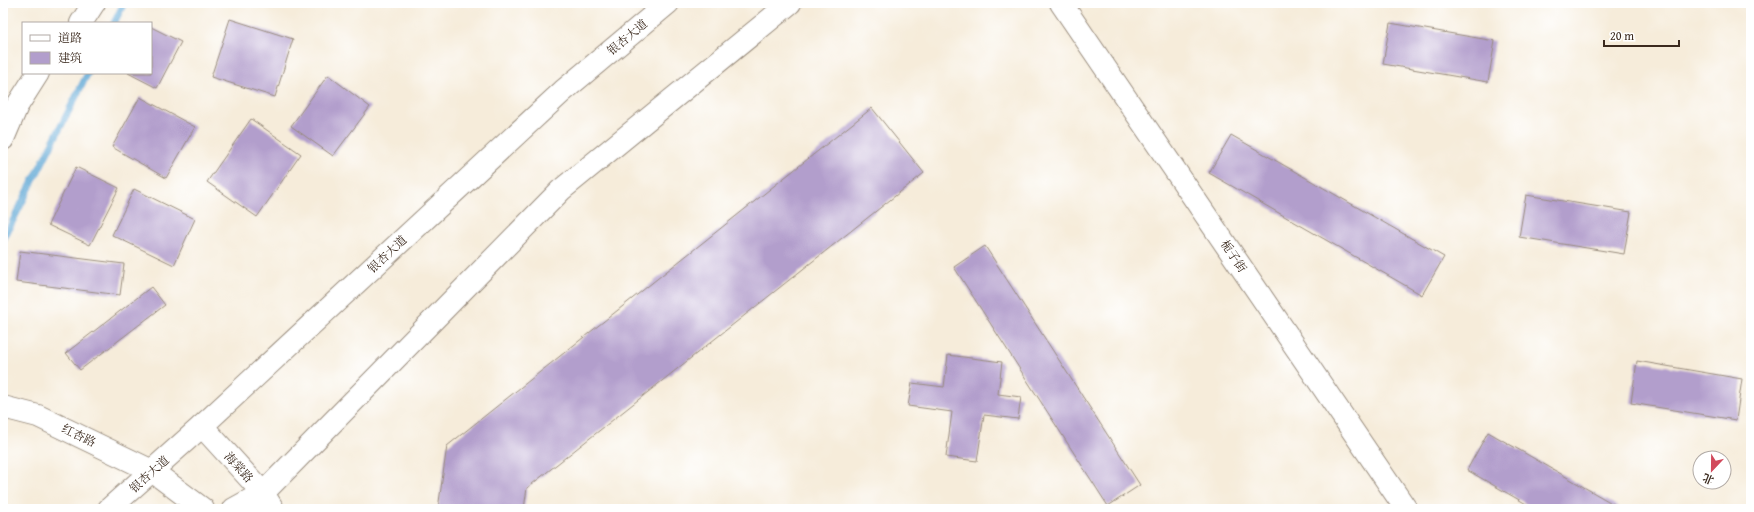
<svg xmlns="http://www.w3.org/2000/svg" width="1754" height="512" font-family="'Gentium Book Plus','Noto Serif SC',serif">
  <rect width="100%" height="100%" fill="#fff"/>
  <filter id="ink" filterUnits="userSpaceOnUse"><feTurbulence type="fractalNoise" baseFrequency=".025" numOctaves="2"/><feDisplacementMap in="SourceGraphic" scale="8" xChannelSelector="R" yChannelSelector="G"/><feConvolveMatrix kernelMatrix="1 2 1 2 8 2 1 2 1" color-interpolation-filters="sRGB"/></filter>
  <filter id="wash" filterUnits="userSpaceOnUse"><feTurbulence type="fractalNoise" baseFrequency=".012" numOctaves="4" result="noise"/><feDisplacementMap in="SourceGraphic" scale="16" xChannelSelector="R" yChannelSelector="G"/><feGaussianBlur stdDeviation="0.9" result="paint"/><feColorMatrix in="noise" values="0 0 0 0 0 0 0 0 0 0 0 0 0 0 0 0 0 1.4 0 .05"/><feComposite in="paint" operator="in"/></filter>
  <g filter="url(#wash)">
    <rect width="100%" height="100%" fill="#f6ecda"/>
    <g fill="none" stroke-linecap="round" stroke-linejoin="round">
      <g stroke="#5ba5d3" stroke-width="7">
        <polyline points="114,23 124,3"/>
        <polyline points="3,240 88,73"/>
      </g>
    </g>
    <g id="blocks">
      <g fill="#b29ecc">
        <polygon points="230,19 293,39 275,97 211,77"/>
        <polygon points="1390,23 1495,41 1488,82 1383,64"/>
        <polygon points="151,27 181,42 157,88 128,73 151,73"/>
        <polygon points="328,75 370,107 333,156 291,126"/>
        <polygon points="140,97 195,127 166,178 112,147"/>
        <polygon points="872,108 924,173 527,488 524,509 438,509 447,446"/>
        <polygon points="251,119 301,154 257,217 207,182"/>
        <polygon points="1231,135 1444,257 1422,295 1209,173"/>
        <polygon points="76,167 119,188 90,245 48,225"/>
        <polygon points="134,189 195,219 174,265 112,235"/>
        <polygon points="1526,195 1631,212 1624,254 1519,237"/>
        <polygon points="985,246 1140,485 1108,506 954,267"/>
        <polygon points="20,251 124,264 120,295 16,282"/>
        <polygon points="151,287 165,305 80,370 66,353"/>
        <polygon points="948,355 1002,362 998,394 1021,397 1018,419 984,415 977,461 946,457 952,412 908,406 912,383 944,387"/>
        <polygon points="1637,361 1742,379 1736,420 1631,403"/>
        <polygon points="1488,432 1622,509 1535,509 1467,470"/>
      </g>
    </g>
  </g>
  <g filter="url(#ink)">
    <use href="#blocks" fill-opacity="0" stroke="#988b7c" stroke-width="1"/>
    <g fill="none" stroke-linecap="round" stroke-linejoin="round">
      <defs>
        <g id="minor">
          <polyline points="1061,3 1406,509"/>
          <polyline points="81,23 94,3"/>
          <polyline points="3,139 17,106 38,73"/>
          <polyline points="3,407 38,416 152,471"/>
        </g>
        <g id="secondary">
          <polyline points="202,426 263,493 273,509"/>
          <polyline points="152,471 203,509"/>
        </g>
        <g id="primary">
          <polyline points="109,509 202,426 563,91 668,3"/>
          <polyline points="234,509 263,493 561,190 790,3"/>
        </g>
      </defs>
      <use href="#minor" stroke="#988b7c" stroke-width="24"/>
      <use href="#secondary" stroke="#988b7c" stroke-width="24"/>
      <use href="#primary" stroke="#988b7c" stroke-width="24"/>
      <use href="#minor" stroke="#fff" stroke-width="22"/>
      <use href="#secondary" stroke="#fff" stroke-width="22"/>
      <use href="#primary" stroke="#fff" stroke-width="22"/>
    </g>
  </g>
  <g text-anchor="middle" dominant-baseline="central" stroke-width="3" stroke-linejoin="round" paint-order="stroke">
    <g font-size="12" fill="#3b2a1e" stroke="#fff">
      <text transform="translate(627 37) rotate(-40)">银杏大道</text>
      <text transform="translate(387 254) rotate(-43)">银杏大道</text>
      <text transform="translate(1234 256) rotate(56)">栀子街</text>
      <text transform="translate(79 435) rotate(26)">红杏路</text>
      <text transform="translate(239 467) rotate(48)">海棠路</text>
      <text transform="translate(149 474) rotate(-42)">银杏大道</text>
    </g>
  </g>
  <rect width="1754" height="512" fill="none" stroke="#fff" stroke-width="16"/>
  <rect x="22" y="22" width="130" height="52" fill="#ffffff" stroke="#b1aaa5"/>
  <rect x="30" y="35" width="20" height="6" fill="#ffffff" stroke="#b1aaa5"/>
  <text x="58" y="42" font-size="12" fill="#3b2a1e">道路</text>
  <rect x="30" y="52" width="20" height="12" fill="#b29ecc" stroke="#b1aaa5"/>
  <text x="58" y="62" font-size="12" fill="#3b2a1e">建筑</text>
  <g transform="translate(1712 470) rotate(202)"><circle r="19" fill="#ffffff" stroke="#b1aaa5"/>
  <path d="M0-3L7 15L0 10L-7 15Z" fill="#d1495b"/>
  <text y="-6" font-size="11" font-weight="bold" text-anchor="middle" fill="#3b2a1e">北</text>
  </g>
  <path d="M1604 40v6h75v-6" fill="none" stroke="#3b2a1e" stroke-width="2"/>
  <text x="1610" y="40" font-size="12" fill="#3b2a1e" stroke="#ffffff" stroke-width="3" paint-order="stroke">20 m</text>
</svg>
